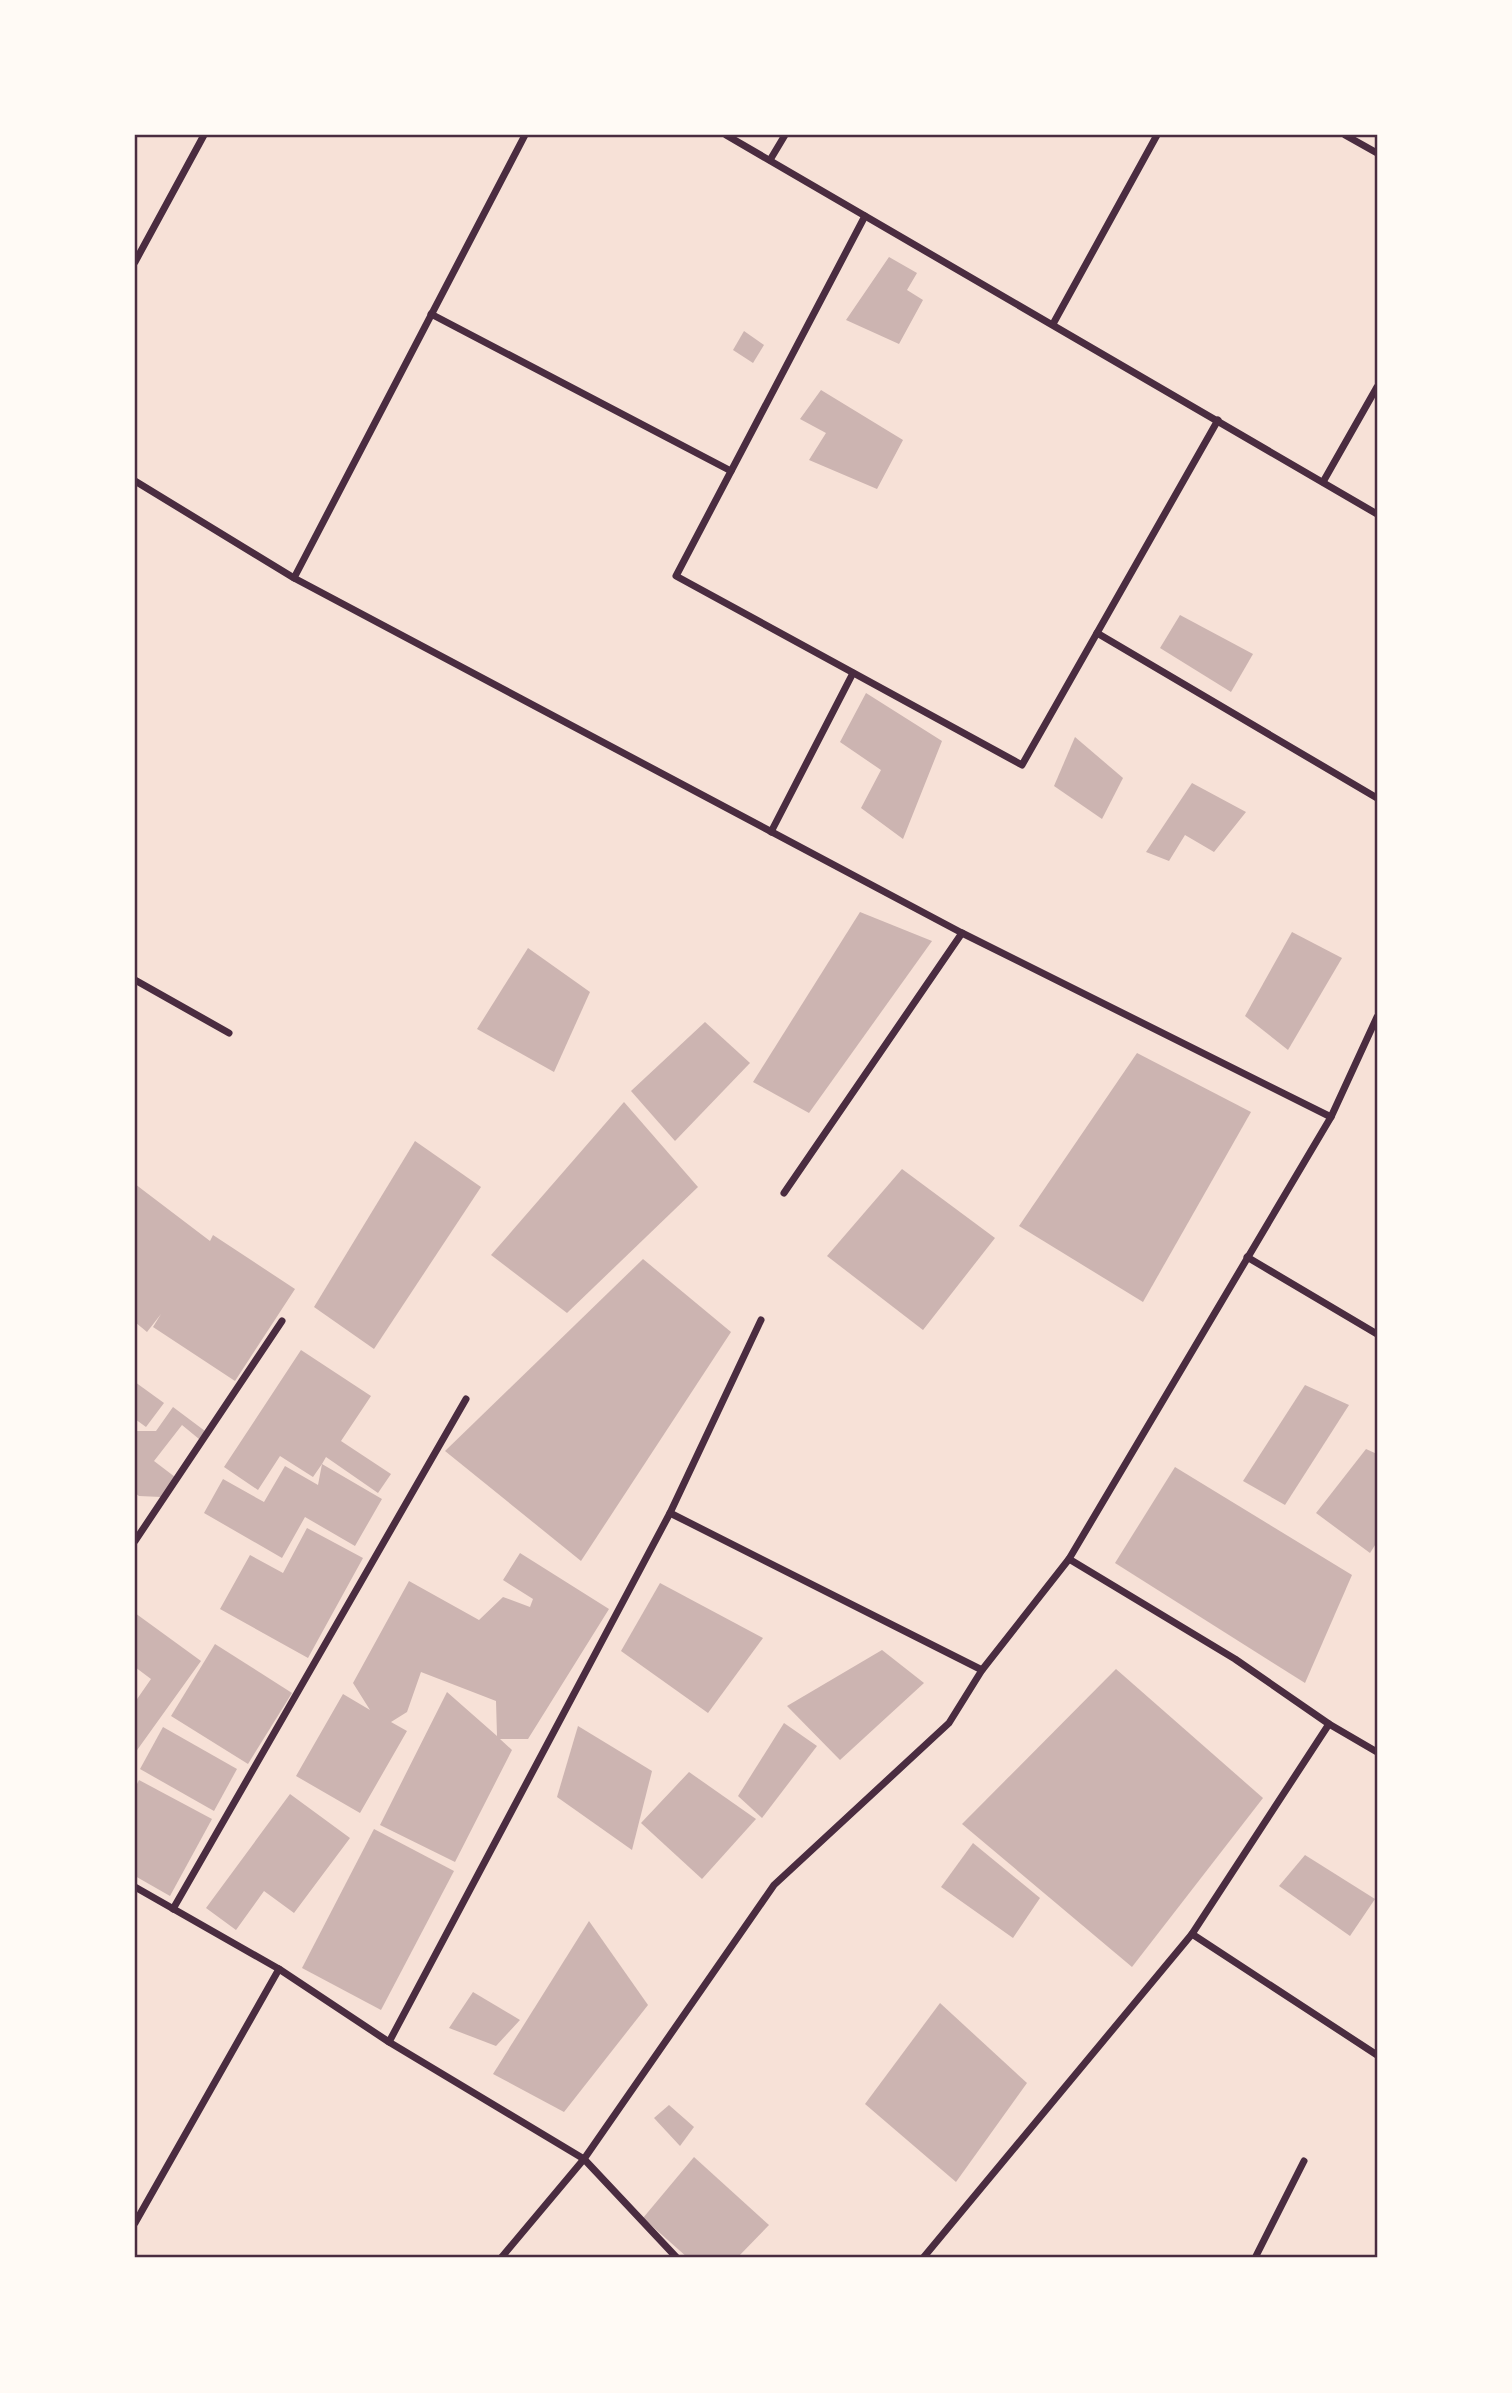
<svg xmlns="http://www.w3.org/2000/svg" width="1512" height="2393" font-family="'Public Sans',sans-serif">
  <rect width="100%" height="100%" fill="#f7e1d7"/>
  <g fill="#ccb4b1">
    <polygon points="889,257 917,273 907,290 923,300 899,344 846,320"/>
    <polygon points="744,331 764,345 753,363 733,350"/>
    <polygon points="821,390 903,440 877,489 809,460 826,433 800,419"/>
    <polygon points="1180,615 1253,654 1231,692 1160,648"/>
    <polygon points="866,693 942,741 903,839 861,808 881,770 840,742"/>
    <polygon points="1075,737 1123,778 1102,819 1054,786"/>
    <polygon points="1192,783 1246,812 1214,852 1185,835 1169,861 1146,852"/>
    <polygon points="860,912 932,941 809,1113 753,1082"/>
    <polygon points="1292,932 1342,958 1288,1050 1245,1016"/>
    <polygon points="528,948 590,992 554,1072 477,1029"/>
    <polygon points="705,1022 750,1063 675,1141 631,1091"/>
    <polygon points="1137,1053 1251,1112 1143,1302 1019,1226"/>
    <polygon points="624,1102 698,1187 567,1313 491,1255"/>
    <polygon points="415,1141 481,1187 374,1349 314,1307"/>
    <polygon points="902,1169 995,1238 923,1330 827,1256"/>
    <polygon points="135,1184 210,1241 213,1235 295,1289 235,1381 153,1327 161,1314 147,1332 135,1322"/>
    <polygon points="643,1259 731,1332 581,1561 445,1451"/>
    <polygon points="301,1350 371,1396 341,1441 391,1474 378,1493 326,1457 322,1464 382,1499 355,1546 305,1517 282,1558 204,1513 223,1479 264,1502 285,1466 318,1485 322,1464 313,1477 280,1456 258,1490 224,1467"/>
    <polygon points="135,1382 164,1403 146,1427 135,1419"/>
    <polygon points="1305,1385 1349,1405 1285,1505 1243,1481"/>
    <polygon points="173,1407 205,1431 199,1439 182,1425 154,1461 175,1477 161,1497 139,1496 135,1493 135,1431 156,1431"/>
    <polygon points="1366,1449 1377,1454 1377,1542 1370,1553 1316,1513"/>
    <polygon points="1175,1467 1352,1575 1305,1683 1115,1563"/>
    <polygon points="307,1528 363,1558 308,1658 220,1609 250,1555 283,1573"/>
    <polygon points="520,1553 609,1609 528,1739 500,1739 512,1750 455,1862 380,1825 447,1692 497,1736 496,1701 421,1672 407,1712 391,1722 407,1731 360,1813 296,1776 343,1694 370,1710 353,1683 409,1581 479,1620 503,1597 530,1607 533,1599 503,1580"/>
    <polygon points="660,1583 763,1638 708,1713 621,1651"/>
    <polygon points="135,1613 201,1661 135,1753 135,1702 151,1679 135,1667"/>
    <polygon points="215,1644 292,1693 248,1764 171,1716"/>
    <polygon points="882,1650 924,1683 840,1760 787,1706"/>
    <polygon points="1116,1669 1263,1798 1132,1967 962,1824"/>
    <polygon points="784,1723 817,1746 762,1818 738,1796"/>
    <polygon points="578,1726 652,1771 632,1850 557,1797"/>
    <polygon points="163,1727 237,1769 214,1811 140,1769"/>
    <polygon points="689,1772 756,1819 702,1879 641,1823"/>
    <polygon points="139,1780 212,1819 170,1896 135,1876 135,1788"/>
    <polygon points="290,1794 350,1838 294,1913 264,1891 236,1930 206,1908"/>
    <polygon points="374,1829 454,1871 381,2010 302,1968"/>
    <polygon points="973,1843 1040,1898 1013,1938 941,1887"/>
    <polygon points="1305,1855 1375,1899 1350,1936 1279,1886"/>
    <polygon points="589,1921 648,2005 564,2112 493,2074"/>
    <polygon points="473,1992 520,2020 496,2046 449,2028"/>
    <polygon points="940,2003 1027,2083 956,2182 865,2104"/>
    <polygon points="669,2105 694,2127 680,2146 654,2118"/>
    <polygon points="694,2157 769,2225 737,2258 688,2258 643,2218"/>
  </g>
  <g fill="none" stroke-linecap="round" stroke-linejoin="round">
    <g stroke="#4a2c40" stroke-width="7">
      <polyline points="726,135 1377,514"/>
      <polyline points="1345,135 1377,153"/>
      <polyline points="770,160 785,135"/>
      <polyline points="865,216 676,576 1022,765 1218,420"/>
      <polyline points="135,262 204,135"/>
      <polyline points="431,314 731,471"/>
      <polyline points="1053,324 1157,135"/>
      <polyline points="135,481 294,578 962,933 1331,1117"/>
      <polyline points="1323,482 1377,387"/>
      <polyline points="294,578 525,135"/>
      <polyline points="1097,633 1377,798"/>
      <polyline points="771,832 853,673"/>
      <polyline points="135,980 229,1033"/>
      <polyline points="784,1193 962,933"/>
      <polyline points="1247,1257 1377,1334"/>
      <polyline points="670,1513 982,1670"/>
      <polyline points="135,1541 282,1321"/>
      <polyline points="1069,1559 1235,1659 1329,1724 1377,1752"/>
      <polyline points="135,1887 279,1969 389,2042 584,2159 677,2258"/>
      <polyline points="173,1909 466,1399"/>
      <polyline points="1192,1934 1377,2055"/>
      <polyline points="389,2042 670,1513 761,1320"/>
      <polyline points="135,2223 279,1969"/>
      <polyline points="501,2258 584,2159 774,1885 949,1723 982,1670 1069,1559 1331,1117 1377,1017"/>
      <polyline points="923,2258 1192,1934 1329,1724"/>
      <polyline points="1255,2258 1304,2161"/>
    </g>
  </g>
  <rect width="1512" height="2393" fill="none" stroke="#fffaf5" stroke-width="273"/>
  <rect x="136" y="136" width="1240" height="2120" fill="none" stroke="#4a2c40" stroke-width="2.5"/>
</svg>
